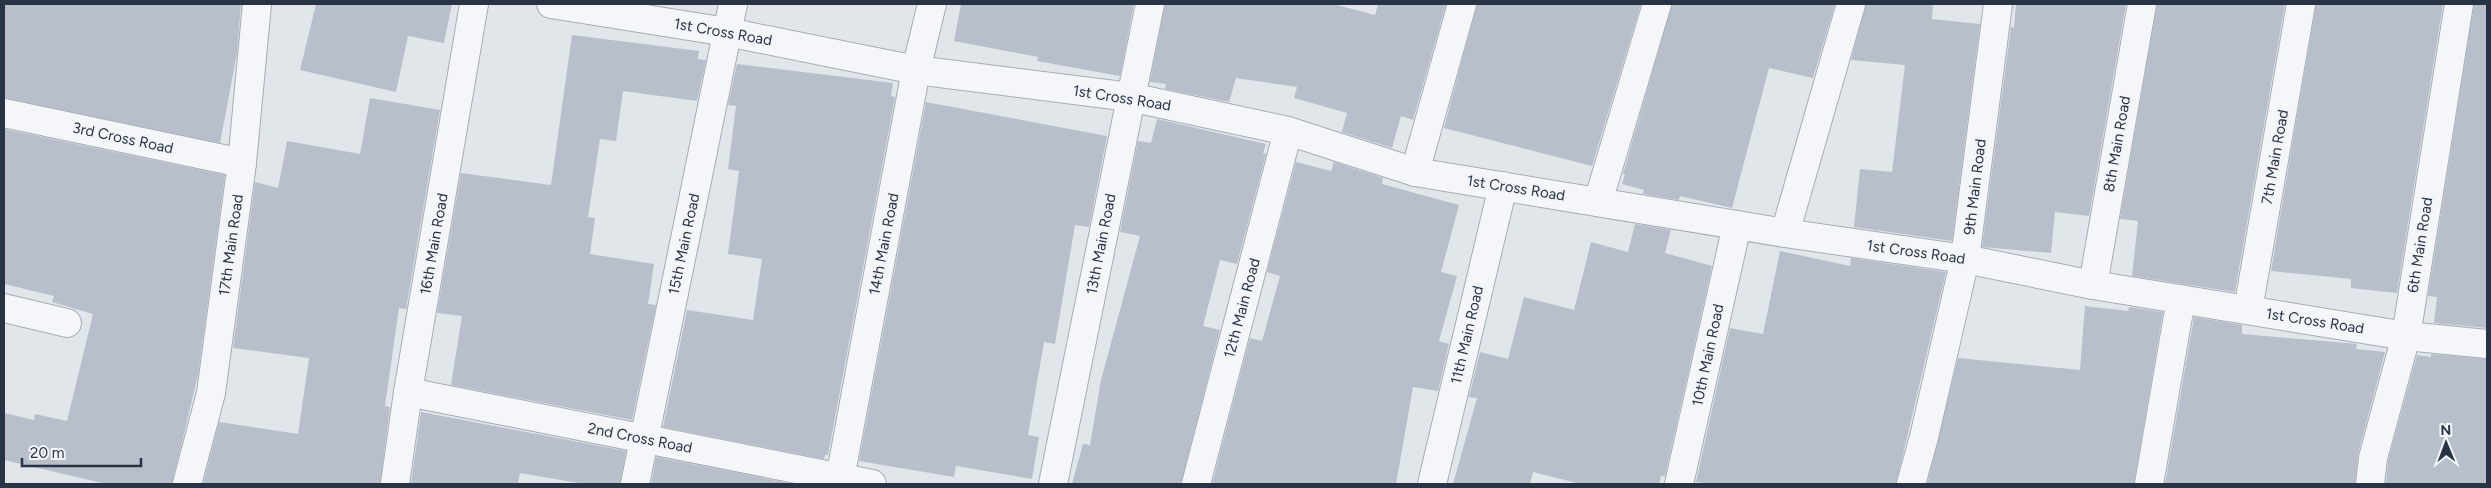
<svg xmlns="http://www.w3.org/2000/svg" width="2491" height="488" font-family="Figtree,sans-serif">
  <rect width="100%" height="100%" fill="#e1e6eb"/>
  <g fill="#b8bfca">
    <polygon points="4,4 241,4 237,53 220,143 4,98"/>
    <polygon points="316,4 452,4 444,43 408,36 396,92 300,70"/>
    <polygon points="961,4 1134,4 1120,76 1037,61 1038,57 954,41"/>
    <polygon points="1165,4 1333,4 1375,15 1378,4 1446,4 1413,120 1401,116 1392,148 1342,132 1347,113 1294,98 1297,87 1236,78 1229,102 1165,89 1166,84 1150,82"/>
    <polygon points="1477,4 1641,4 1592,166 1444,128"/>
    <polygon points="1672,4 1835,4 1813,78 1769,68 1732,208 1680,196 1679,200 1643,194 1644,190 1622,184 1625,174 1623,174"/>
    <polygon points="1866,4 1933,4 1932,19 1980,24 1952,241 1854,227 1860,169 1892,172 1905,65 1851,60"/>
    <polygon points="2016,4 2126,4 2089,216 2055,212 2051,253 1982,247 2011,27 2014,28"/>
    <polygon points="2157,4 2285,4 2235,292 2132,276 2138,221 2120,219"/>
    <polygon points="2316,4 2443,4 2397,293 2351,288 2351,279 2271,271"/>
    <polygon points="2474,4 2487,4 2487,328 2434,323 2437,297 2428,296"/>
    <polygon points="572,35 699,51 698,59 706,60 697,101 623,91 616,141 600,139 588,217 595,218 590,254 654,264 648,304 656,305 632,420 451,385 462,316 437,313 461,173 551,185"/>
    <polygon points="737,64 893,83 891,96 895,97 828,455 825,455 824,459 663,427 687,310 753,320 762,259 728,254 739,171 728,169 736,106 728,105"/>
    <polygon points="370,98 440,110 406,309 399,308 385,406 390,407 380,484 203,484 219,422 298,434 309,358 233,348 255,182 278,188 287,141 360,154"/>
    <polygon points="926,102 1107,136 1089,227 1075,225 1055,344 1044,342 1028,435 1039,437 1032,479 956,466 954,477 859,461"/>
    <polygon points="1157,119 1266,144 1263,153 1266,154 1237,264 1220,260 1203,326 1220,330 1181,484 1072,484 1083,444 1090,445 1101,380 1140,236 1120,232 1138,141 1151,143"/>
    <polygon points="4,129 225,175 198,375 172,484 106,484 4,460 4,413 34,420 35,414 67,421 93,314 52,302 54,296 4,284"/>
    <polygon points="1296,162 1331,171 1334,162 1383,178 1382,184 1459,205 1441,272 1457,276 1439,341 1449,344 1438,391 1413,387 1396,484 1212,484 1250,338 1262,341 1280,276 1267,272"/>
    <polygon points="1635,224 1671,230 1665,253 1712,266 1665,476 1661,476 1659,484 1581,484 1533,472 1530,484 1453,484 1477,398 1469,397 1480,352 1508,359 1524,297 1574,310 1591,242 1628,252"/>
    <polygon points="1780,251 1850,266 1851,258 1946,272 1896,484 1710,484 1696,482 1730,328 1763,334"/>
    <polygon points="2085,306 2128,311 2129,307 2163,312 2134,484 1927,484 1958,358 2080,370"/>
    <polygon points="2194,317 2242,325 2242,334 2357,344 2356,349 2385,352 2358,454 2355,484 2165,484"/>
    <polygon points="2431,354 2487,359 2487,484 2386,484 2388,461 2417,355 2431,357"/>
    <polygon points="421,412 626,451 620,484 585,484 520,473 518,484 411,484"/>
    <polygon points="656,457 793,484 651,484"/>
  </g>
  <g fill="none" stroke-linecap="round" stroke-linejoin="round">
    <defs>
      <g id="minor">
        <polyline points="551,4 727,32 916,70 1130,97 1288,131 1415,172 1785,233 1965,259 2093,285 2406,336 2487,344"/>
        <polyline points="4,113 242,163"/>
        <polyline points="1415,172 1462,4"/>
        <polyline points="1598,202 1657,4"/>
        <polyline points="1785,233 1851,4"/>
        <polyline points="2093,285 2142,4"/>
        <polyline points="4,308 67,323"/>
        <polyline points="2248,310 2301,4"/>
        <polyline points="408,392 872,484"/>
        <polyline points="187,484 211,393 242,163 257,4"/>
        <polyline points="395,484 408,392 474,4"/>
        <polyline points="635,484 733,4"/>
        <polyline points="839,484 916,70 932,4"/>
        <polyline points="1053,484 1150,4"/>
        <polyline points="1196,484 1288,131"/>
        <polyline points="1432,484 1503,186"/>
        <polyline points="1679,484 1737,225"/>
        <polyline points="1911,484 1924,437 1965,259 1998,4"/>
        <polyline points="2149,484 2181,299"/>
        <polyline points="2370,484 2373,458 2406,336 2459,4"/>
      </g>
    </defs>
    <use href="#minor" stroke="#a6adb6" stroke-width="30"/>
    <use href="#minor" stroke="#f5f6f9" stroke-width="28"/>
  </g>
  <g text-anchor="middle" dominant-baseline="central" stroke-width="4.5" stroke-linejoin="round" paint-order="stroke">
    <g font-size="15" fill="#283345" stroke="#f2f4f8">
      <text transform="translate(723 32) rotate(10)">1st Cross Road</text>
      <text transform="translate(1122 98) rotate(9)">1st Cross Road</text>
      <text transform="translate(123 138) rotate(12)">3rd Cross Road</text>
      <text transform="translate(2117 144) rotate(-80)">8th Main Road</text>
      <text transform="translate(2275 157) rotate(-80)">7th Main Road</text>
      <text transform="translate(1975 187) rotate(-83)">9th Main Road</text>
      <text transform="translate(1516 188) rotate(9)">1st Cross Road</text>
      <text transform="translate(434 244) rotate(-80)">16th Main Road</text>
      <text transform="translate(684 244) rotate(-78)">15th Main Road</text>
      <text transform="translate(884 244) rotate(-79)">14th Main Road</text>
      <text transform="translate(1101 244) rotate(-79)">13th Main Road</text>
      <text transform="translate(231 245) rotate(-82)">17th Main Road</text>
      <text transform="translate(2420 245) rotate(-81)">6th Main Road</text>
      <text transform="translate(1916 252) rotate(8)">1st Cross Road</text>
      <text transform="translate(1242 308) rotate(-75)">12th Main Road</text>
      <text transform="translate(2315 321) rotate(9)">1st Cross Road</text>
      <text transform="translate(1467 335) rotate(-77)">11th Main Road</text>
      <text transform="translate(1708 355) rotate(-78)">10th Main Road</text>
      <text transform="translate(640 438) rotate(11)">2nd Cross Road</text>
    </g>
  </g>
  <rect width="2491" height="488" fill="none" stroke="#283345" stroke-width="10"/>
  <g transform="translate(2446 443) rotate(359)" stroke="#f2f4f8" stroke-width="4" paint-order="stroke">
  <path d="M0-4L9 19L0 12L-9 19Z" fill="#283345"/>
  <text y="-8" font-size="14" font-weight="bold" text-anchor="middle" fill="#283345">N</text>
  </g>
  <path d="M22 458v8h119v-8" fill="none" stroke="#283345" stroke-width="2.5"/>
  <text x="30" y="458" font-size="15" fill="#283345" stroke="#f2f4f8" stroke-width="4" paint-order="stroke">20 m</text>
</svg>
